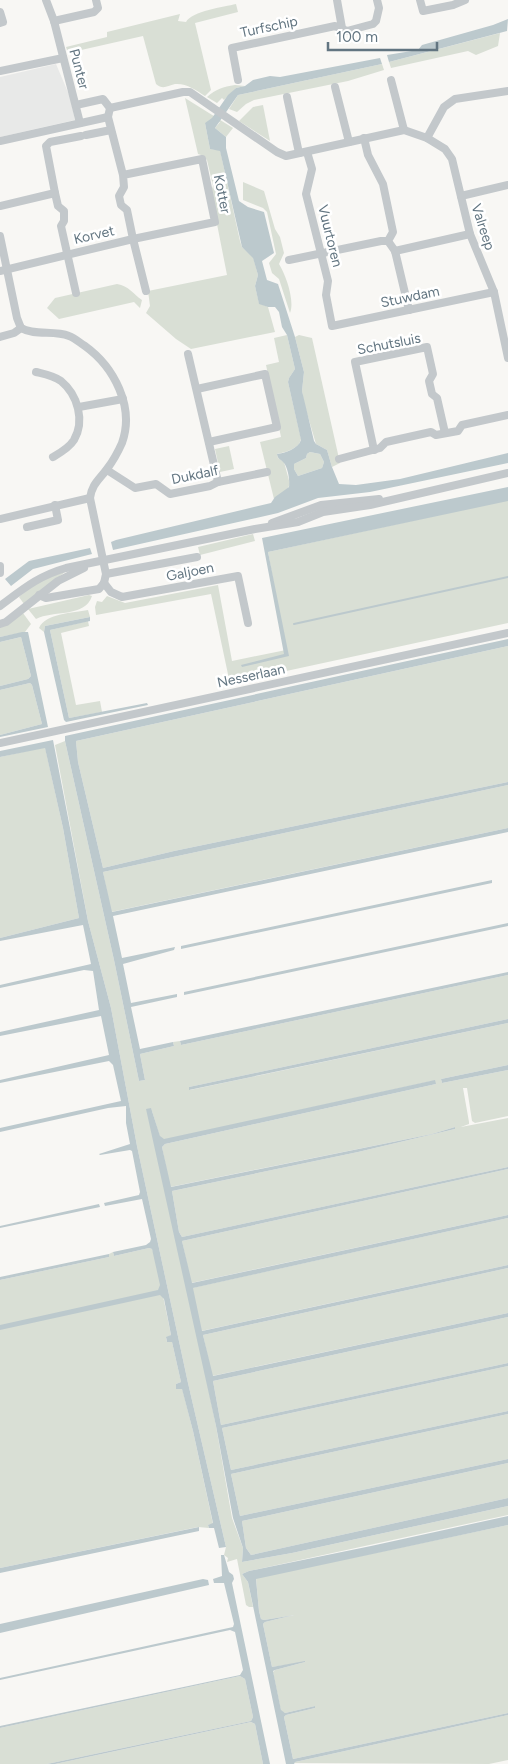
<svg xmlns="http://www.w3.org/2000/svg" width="508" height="1764" font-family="Figtree,sans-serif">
  <rect width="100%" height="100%" fill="#f8f7f4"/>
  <polygon fill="#e8e9e8" points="56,64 70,97 75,120 0,137 0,77"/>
  <g fill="#d9dfd5">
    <path d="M 236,4 L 238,12 L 195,23 L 211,90 L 205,96 C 196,90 186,83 175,84 C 167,86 163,90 156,84 L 143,36 L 68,53 L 66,47 L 107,37 L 107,32 L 180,14 L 178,21 L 186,22 C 192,11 224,7 236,4 Z"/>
    <polygon points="500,33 498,46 476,55 468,51 391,68 389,62"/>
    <polygon points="382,64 384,70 348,81 254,100 246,104 237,112 229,109 238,95"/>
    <path d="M 235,85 L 245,86 L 236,88 L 224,100 L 222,98 L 217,103 L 207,97 C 216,89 223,87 235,85 Z"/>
    <polygon points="185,98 233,128 226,137 215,128 220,122 205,123 210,149 220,150 240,241 242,247 253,257 258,275 255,286 259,303 268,307 275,332 191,349 176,339 146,313 150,306 148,291 227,275 216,219 211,191 213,186 207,160 201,155 198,154"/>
    <polygon points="263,105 270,141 239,121 253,107"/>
    <path d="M 243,182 L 264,191 L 275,229 L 280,237 L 284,253 L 279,264 C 286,275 295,301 290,313 L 279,279 L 272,273 L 269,263 L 276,254 L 267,212 L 263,208 L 243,200 Z"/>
    <path d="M 117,284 C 129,286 133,294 142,300 L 140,308 L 134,302 L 59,319 L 47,308 L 55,298 Z"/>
    <path d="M 287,335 L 295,369 L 289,378 L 288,382 L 301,439 C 299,449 286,452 277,454 L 278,458 L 284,462 L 290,484 L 287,490 L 274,499 L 260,442 L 281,437 L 266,365 L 279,362 L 274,338 Z"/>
    <polygon points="299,335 312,338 340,463 332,467 327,450 316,444 304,403 302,391 304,372 295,337"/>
    <polygon points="229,446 234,469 220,472 215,449"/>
    <polygon points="310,452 320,454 324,462 322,468 298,476 294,469 294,464 306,458 307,454"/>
    <polygon points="508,500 508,623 236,682 235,678 229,679 211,594 96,615 95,607 97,601 102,602 107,596 125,603 218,585 232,661 286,650 268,552"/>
    <polygon points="253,534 255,541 200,555 198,547"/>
    <polygon points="65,572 24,604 19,597 39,580"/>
    <path d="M 89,595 L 92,596 C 85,618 53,610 36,619 L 28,609 Z"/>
    <path d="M 88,610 L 90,617 L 45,626 L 44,632 L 39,628 C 46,613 73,613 88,610 Z"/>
    <polygon points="23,613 31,624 25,632 0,637 0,628"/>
    <polygon points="88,621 89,626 61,633 76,705 100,701 102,712 69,718 50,630"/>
    <polygon points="21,637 31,676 28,679 0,686 0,642"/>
    <polygon points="508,646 508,782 174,851 103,868 78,762 76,741"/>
    <polygon points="30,683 32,685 42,724 0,735 0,690"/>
    <polygon points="65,741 114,960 139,1081 145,1080 140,1054 174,1046 173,1042 180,1041 181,1045 508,975 508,1019 189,1087 190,1090 508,1023 508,1065 441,1079 442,1083 508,1070 508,1116 475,1123 472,1121 467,1088 463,1088 469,1122 469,1124 461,1127 508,1118 508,1167 182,1237 179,1232 172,1191 358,1152 455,1129 455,1127 432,1134 170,1187 162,1147 165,1144 436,1084 432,1081 164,1140 160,1137 151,1108 216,1426 232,1518 243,1548 242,1562 292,1553 508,1506 508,1515 249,1571 242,1574 248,1582 253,1607 249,1607 246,1605 237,1559 227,1562 228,1558 224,1555 226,1547 188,1383 137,1146 111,1008 88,921 55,745"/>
    <polygon points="45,747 63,828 79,918 0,938 0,757"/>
    <polygon points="508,785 508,828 111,912 103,872"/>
    <polygon points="508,1169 508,1215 191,1283 182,1241"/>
    <polygon points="508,1218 508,1265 201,1331 192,1288"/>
    <polygon points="149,1248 152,1249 155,1257 171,1335 166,1338 167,1342 172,1342 181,1382 176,1384 177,1389 182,1388 193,1431 213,1524 208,1525 209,1528 198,1527 0,1568 0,1280 109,1257 109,1254 113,1252 114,1256"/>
    <polygon points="508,1268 508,1313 212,1376 203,1335"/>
    <polygon points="508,1317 508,1363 221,1425 213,1381"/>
    <polygon points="508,1366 508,1411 231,1470 222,1428"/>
    <polygon points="508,1414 508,1459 240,1516 231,1474"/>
    <polygon points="508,1463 508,1498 251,1555 246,1548 242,1521"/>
    <polygon points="508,1525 508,1713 293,1759 284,1717 286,1715 315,1708 315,1706 285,1713 281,1711 273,1672 275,1670 305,1662 272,1667 263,1624 265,1622 294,1615 264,1620 261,1619 259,1611 256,1578"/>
    <polygon points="240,1676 245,1679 253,1717 251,1721 47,1764 0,1764 0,1728"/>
    <polygon points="508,1715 508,1760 489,1764 294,1763 295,1762"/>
    <polygon points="251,1722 255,1724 263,1764 55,1764"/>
  </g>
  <g fill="#bcc9cd" fill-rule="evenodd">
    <polygon points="508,19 507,31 389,62 387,55 418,50 422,45 493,25"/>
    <path d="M 380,58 L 382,64 L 238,95 L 215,128 L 226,137 L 226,148 L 239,201 L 248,207 L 264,212 L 274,253 L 262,261 L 267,280 L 278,284 L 295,337 L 304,372 L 302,391 L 314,441 L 316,444 L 327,450 L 332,467 L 339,484 L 356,485 L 400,479 L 508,453 L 508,463 L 370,492 L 318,498 L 278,513 L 113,550 L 111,542 L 116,540 L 271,503 L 275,497 L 289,487 C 290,481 288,468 284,463 C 281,459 278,460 277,454 C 285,453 298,449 301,440 L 288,382 L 289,378 L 295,369 L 287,335 L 282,327 L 279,312 L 275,307 L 268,307 L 259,304 L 255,286 L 258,275 L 253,258 L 242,247 L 220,151 L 210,149 L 205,123 L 212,118 L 228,95 L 236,88 L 245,86 L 253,80 L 270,76 L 280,77 ZM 310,452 L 320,454 L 324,462 L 322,468 L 298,476 L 294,469 L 294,464 L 306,458 L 307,454 Z"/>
    <polygon points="508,487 508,501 268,552 289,656 242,667 241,665 284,654 262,538"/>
    <polygon points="90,548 92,554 33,569 11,586 5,579 29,561"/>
    <polygon points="90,617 90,621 50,630 69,718 147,703 148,705 66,722 64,720 44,632 45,626"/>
    <polygon points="22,632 28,632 48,727 0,737 0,735 42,724 32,685 30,683 0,690 0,686 28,679 31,676 21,637 0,642 0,637"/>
    <polygon points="508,639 508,646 76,741 78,762 103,868 174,851 508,782 508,785 103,872 112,912 508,828 508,832 113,916 122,958 175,947 174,950 123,964 131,1003 177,994 177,997 131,1007 140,1049 173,1042 174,1046 140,1054 145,1080 139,1081 114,960 65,741 65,736"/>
    <polygon points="53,740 88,921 111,1008 137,1146 188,1383 226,1547 219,1548 214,1528 209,1528 208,1525 213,1523 193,1431 182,1389 176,1389 176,1384 181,1382 172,1342 167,1342 166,1337 171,1335 164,1299 160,1295 0,1330 0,1325 158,1290 160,1285 152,1249 149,1248 114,1256 113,1252 146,1245 150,1242 151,1239 142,1199 105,1206 104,1203 139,1195 140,1192 132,1151 130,1150 100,1155 99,1154 130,1144 126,1123 126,1106 108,1108 0,1132 0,1128 121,1101 113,1065 109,1061 0,1083 0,1080 109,1055 101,1016 0,1036 0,1032 99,1010 93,971 84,970 0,988 0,985 91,964 83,925 0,941 0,938 79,918 63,828 45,748 0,757 0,751"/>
    <polygon points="492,880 492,883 181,949 181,946"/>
    <polygon points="508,923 508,926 184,995 184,992"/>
    <polygon points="508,972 508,975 181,1045 180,1041"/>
    <polygon points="508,1019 508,1023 189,1090 189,1087"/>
    <polygon points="508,1065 508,1070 442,1083 441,1079"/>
    <polygon points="435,1080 436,1084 165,1144 162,1147 171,1187 432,1134 455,1127 455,1129 358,1152 172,1191 179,1232 182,1237 508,1167 508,1169 182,1241 192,1283 508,1215 508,1218 193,1288 202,1331 508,1265 508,1268 203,1335 213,1376 508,1313 508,1317 213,1381 221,1425 508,1363 508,1366 222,1428 231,1470 508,1411 508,1414 231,1474 240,1516 508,1459 508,1463 242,1521 246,1548 251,1555 508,1498 508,1506 292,1553 242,1562 243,1548 233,1518 216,1426 146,1109 151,1108 160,1136 164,1139"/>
    <polygon points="99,1204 100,1207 0,1228 0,1226"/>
    <polygon points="109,1254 109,1257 0,1280 0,1277"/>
    <polygon points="508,1516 508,1525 256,1579 259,1611 261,1619 264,1620 294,1615 265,1622 263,1624 272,1667 305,1661 305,1662 275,1670 273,1671 281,1710 285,1713 315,1706 315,1708 286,1715 284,1717 293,1759 508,1713 508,1715 295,1762 294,1764 286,1764 248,1582 242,1574 249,1571 371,1546"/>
    <polygon points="199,1527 199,1531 0,1573 0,1568"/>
    <polygon points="221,1555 224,1555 229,1572 233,1575 234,1579 232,1583 270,1764 263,1764 255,1724 251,1722 55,1764 47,1764 251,1721 253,1717 245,1679 240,1676 0,1728 0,1726 240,1675 243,1670 235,1632 230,1630 0,1680 0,1678 233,1627 234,1624 224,1583 214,1583 213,1579 222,1576"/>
    <polygon points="203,1579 208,1580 209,1585 0,1633 0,1624"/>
  </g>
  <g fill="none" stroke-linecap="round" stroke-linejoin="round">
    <polyline stroke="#bcc9cd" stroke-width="2" points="294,624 508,577"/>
    <g stroke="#c3c8cb" stroke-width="8">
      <polyline points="46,0 54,21 80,123"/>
      <polyline points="337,0 342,28"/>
      <polyline points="420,0 423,11 453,5 465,0"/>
      <polyline points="0,12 3,22 0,23"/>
      <polyline points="54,21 94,12 98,8 96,0"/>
      <polyline points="0,71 63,58"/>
      <polyline points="238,80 232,48 335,26 347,31 373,24 376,21 379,8 377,0"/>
      <polyline points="391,80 404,130"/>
      <polyline points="335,87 349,142"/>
      <polyline points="287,97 299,153"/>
      <polyline points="76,105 103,99 110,108 108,117 123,175 202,159 215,222 133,239 127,210 121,205 119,196 124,187 123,175"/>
      <polyline points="110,108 183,92 190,92 277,152 286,156 404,130 427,138 445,149 452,159 470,234 494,292 508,358"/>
      <polyline points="86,135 111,130"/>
      <polyline points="364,138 368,155 383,184 393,232 388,241 395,251 409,310"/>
      <polyline points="427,138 444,107 455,99 508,91"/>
      <polyline points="0,141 108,117"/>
      <polyline points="307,152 312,169 306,194 328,281 326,295 332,326 494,292"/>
      <polyline points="55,193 58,206 64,211 64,221 61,226 76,293"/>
      <polyline points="461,196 508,185"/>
      <polyline points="0,206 55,193 46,146 50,142 81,136"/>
      <polyline points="0,236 17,318 21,328"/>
      <polyline points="395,251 470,234"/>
      <polyline points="289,260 381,241 388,241"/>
      <polyline points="0,271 133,239 146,291"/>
      <path d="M 21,328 C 35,336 54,330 69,336 C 75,338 80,343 85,346 C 114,367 135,407 122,443 C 118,452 113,461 107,469 C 99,480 92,484 90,498 L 106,574 L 104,583 L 99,589 L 46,598 L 39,595"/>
      <polyline points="0,337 14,333 21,328"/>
      <polyline points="188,354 218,482"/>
      <path d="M 36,372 C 44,374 54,376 61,381 C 78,395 85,421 74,440 C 69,448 60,453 53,457"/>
      <polyline points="197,389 265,374 277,427 209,442"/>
      <polyline points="79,407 123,399"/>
      <polyline points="374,450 355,362 427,347 433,374 429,381 432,394 437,398 445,433"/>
      <polyline points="339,459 380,448 386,442 431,432 436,435 458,431 462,425 508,415"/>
      <polyline points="107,470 135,488 156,484 170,494 210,486 218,482 267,472"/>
      <polyline points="0,519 90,498"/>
      <polyline points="272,523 321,505 379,499"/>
      <polyline points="27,527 58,520 55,505"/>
      <polyline points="0,566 0,573"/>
      <polyline points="106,574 197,557"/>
      <polyline points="104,583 111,592 122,597 238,576 248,623"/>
      <path d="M 0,606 C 23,589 38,576 66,568 L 255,529 L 286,524 L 298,522 L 323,512 L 370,505 L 508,473"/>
      <polyline points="0,624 6,622 58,581 84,568"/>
      <polyline points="0,743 508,633"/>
    </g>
  </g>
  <g text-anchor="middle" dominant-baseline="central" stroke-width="5" stroke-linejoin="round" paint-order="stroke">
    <g font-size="14" fill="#627581" stroke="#fff">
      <text transform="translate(269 27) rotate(-12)">Turfschip</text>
      <text transform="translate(79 69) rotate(75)">Punter</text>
      <text transform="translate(222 194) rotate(79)">Kotter</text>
      <text transform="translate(483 227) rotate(72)">Valreep</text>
      <text transform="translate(94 235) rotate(-13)">Korvet</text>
      <text transform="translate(330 236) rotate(76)">Vuurtoren</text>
      <text transform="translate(410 297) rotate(-12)">Stuwdam</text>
      <text transform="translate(389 344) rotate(-11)">Schutsluis</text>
      <text transform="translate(195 475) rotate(-12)">Dukdalf</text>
      <text transform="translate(190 572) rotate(-11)">Galjoen</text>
      <text transform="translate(251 676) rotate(-12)">Nesserlaan</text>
    </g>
  </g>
  <path d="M328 42v8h109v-8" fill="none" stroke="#627581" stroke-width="2.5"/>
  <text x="336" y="42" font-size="15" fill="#627581" stroke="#ffffff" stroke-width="4" paint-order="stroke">100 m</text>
</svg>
